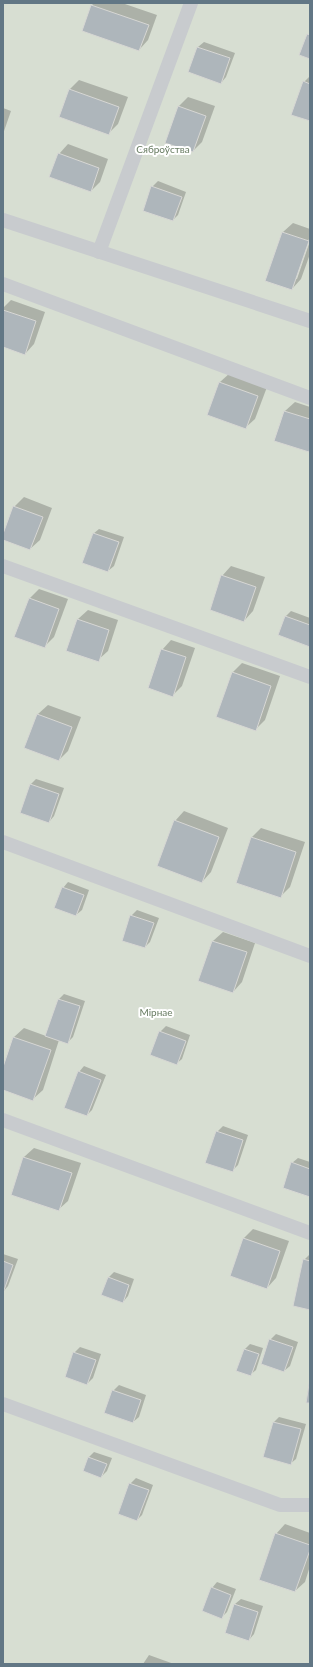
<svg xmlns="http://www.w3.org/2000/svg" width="313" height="1667" font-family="Lato,sans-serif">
  <rect width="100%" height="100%" fill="#f6f6f2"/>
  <rect fill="#d7ded2" x="3" y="3" width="307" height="1661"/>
  <g fill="#0003">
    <polygon points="94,3 122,3 157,15 148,40 139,50 83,30 92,5"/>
    <polygon points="204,42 235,53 226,77 221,83 189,71 198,47"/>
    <polygon points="310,76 310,120 304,82"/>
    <polygon points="79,80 128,97 118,124 108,134 70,89"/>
    <polygon points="188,97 215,106 202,142 193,151 179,106"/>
    <polygon points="3,108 11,111 3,134"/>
    <polygon points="68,144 108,159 100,182 91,191 59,154"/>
    <polygon points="158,181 186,192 178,215 173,220 152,187"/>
    <polygon points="293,223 310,229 310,236 295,279 297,279 310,241 310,254 301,279 292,289 266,280 283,232"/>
    <polygon points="11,300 45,312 34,344 25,354 3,346 3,308"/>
    <polygon points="230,373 267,387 255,419 245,428 208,414 220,382"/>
    <polygon points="295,402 310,407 310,449 308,451 275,440 285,411"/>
    <polygon points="24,497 52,508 40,540 30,549 3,539 14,507"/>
    <polygon points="99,529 124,537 114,566 108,571 93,534"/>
    <polygon points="231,566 265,577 253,611 244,621 222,576"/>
    <polygon points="39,589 68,599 54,637 44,647 16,636 30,598"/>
    <polygon points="88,610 118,620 108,651 98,660 68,650 78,619"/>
    <polygon points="291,611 310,618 310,646 286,616"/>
    <polygon points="171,640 195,648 182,686 173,695 162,650"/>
    <polygon points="242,663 280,676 265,720 256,729 232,673"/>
    <polygon points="48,705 81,717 68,751 59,760 26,748 38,714"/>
    <polygon points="36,779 64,788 54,816 49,822 21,812 31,784"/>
    <polygon points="184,811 228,828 211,872 202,882 175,821"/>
    <polygon points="261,828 305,842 290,887 280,897 237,882 252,837"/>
    <polygon points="68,882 89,890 82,910 76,915 63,888"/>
    <polygon points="137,910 159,918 150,942 145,947 131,916"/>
    <polygon points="223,932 255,943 242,982 233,992 200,980 213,941"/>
    <polygon points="64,994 85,1001 73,1037 67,1043 59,1040 43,1090 33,1099 3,1089 3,1070 14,1037 24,1028 46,1036 59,999"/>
    <polygon points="166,1026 190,1035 182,1059 176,1064 160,1032"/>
    <polygon points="84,1066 106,1075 92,1110 87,1115 79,1072"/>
    <polygon points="223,1126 248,1135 238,1165 232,1171 217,1132"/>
    <polygon points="34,1148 81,1163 68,1201 58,1210 12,1195 24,1157"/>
    <polygon points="298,1158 310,1162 310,1196 292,1163"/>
    <polygon points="253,1229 289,1241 276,1278 267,1288 244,1238"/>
    <polygon points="3,1254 18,1259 8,1286 3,1292"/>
    <polygon points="310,1254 310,1309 304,1260"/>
    <polygon points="114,1272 134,1279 128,1296 123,1302 109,1277"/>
    <polygon points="276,1334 298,1342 290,1366 284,1371 270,1340"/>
    <polygon points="250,1344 263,1348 256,1370 250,1375 237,1371 245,1349"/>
    <polygon points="80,1347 101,1354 93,1378 87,1384 74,1353"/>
    <polygon points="119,1385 146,1395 139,1417 133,1422 113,1391"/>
    <polygon points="279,1417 306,1424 296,1459 290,1464 264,1457 274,1422"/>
    <polygon points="94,1452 112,1458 107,1471 101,1477 84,1471 89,1457"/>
    <polygon points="136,1478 153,1485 142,1515 137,1520 130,1484"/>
    <polygon points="285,1524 310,1533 310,1566 305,1582 295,1591 276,1534"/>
    <polygon points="217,1582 236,1589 227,1612 221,1618 212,1588"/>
    <polygon points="241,1599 263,1606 254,1634 249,1640 226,1632 235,1604"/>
    <polygon points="149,1655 174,1664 143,1664"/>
  </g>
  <g fill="#aeb6bb" stroke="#d7d7d4">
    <polygon points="91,5 149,25 139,51 82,31"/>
    <polygon points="307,34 310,35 310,59 299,55"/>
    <polygon points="197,47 230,58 221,84 188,72"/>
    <polygon points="303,81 310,84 310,121 291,115"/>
    <polygon points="69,89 119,107 109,135 59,117"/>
    <polygon points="178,106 206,116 193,152 165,143"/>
    <polygon points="58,153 99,168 91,192 49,177"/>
    <polygon points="151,186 182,197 173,221 143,211"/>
    <polygon points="282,232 309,241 292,290 265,281"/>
    <polygon points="3,310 36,321 25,355 3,347"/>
    <polygon points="219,382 258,396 246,429 207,415"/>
    <polygon points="284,411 310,419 310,448 309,452 274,441"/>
    <polygon points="13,506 43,517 30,550 3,540 3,534"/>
    <polygon points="93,533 119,542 108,572 82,563"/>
    <polygon points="221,575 256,587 244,622 210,610"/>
    <polygon points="29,598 59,609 45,648 14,637"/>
    <polygon points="285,616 310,625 310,647 278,635"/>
    <polygon points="77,619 109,630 99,662 66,651"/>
    <polygon points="161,649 186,657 173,697 148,688"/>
    <polygon points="232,672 271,686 256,731 216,717"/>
    <polygon points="37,714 72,727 59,761 24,748"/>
    <polygon points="30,784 59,794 49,823 20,813"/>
    <polygon points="174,820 219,837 202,883 157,866"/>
    <polygon points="251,837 296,852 281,898 236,883"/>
    <polygon points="62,887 84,895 76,916 54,908"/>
    <polygon points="130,915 154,923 145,948 122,941"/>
    <polygon points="212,941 247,952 233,993 198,981"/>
    <polygon points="58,999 80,1006 68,1044 45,1036"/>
    <polygon points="159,1031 186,1041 177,1065 150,1055"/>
    <polygon points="13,1037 51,1050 33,1101 3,1090 3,1067"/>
    <polygon points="78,1071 101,1080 87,1116 64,1108"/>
    <polygon points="216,1131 243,1140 233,1172 205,1163"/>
    <polygon points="23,1157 72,1173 59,1211 11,1195"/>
    <polygon points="291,1162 310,1169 310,1197 283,1188"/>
    <polygon points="243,1238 280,1251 267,1289 230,1276"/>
    <polygon points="303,1259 310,1261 310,1310 293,1306"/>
    <polygon points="3,1261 13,1265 3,1293"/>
    <polygon points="108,1277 129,1285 123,1303 101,1295"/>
    <polygon points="269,1339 293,1347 284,1372 261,1364"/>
    <polygon points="244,1349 259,1354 251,1376 236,1371"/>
    <polygon points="73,1352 96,1360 87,1385 65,1377"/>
    <polygon points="310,1378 310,1403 306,1403"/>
    <polygon points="112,1390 141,1400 133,1423 104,1413"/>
    <polygon points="273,1422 301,1429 291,1465 263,1457"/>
    <polygon points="88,1457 107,1464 101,1478 83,1471"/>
    <polygon points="129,1483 149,1490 137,1521 118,1514"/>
    <polygon points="275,1533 310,1545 310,1550 295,1592 259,1580"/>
    <polygon points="211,1587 231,1595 222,1619 202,1611"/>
    <polygon points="234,1604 258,1612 249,1641 225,1633"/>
  </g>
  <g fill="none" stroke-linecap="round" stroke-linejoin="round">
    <g stroke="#c8cbce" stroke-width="14">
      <polyline points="3,220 310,321"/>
      <polyline points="99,252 191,3"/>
      <polyline points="3,284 310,398"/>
      <polyline points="3,566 310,677"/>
      <polyline points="3,842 310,956"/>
      <polyline points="3,1120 310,1233"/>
      <polyline points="3,1404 280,1505 310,1505"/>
    </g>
  </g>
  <g text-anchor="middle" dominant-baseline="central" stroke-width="4" stroke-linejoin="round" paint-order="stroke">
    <g font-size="10" fill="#687c62" stroke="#fff">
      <text x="163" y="149">Сяброўства</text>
      <text x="156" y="1012">Мірнае</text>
    </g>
  </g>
  <rect width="313" height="1667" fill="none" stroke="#627785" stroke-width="8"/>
</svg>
